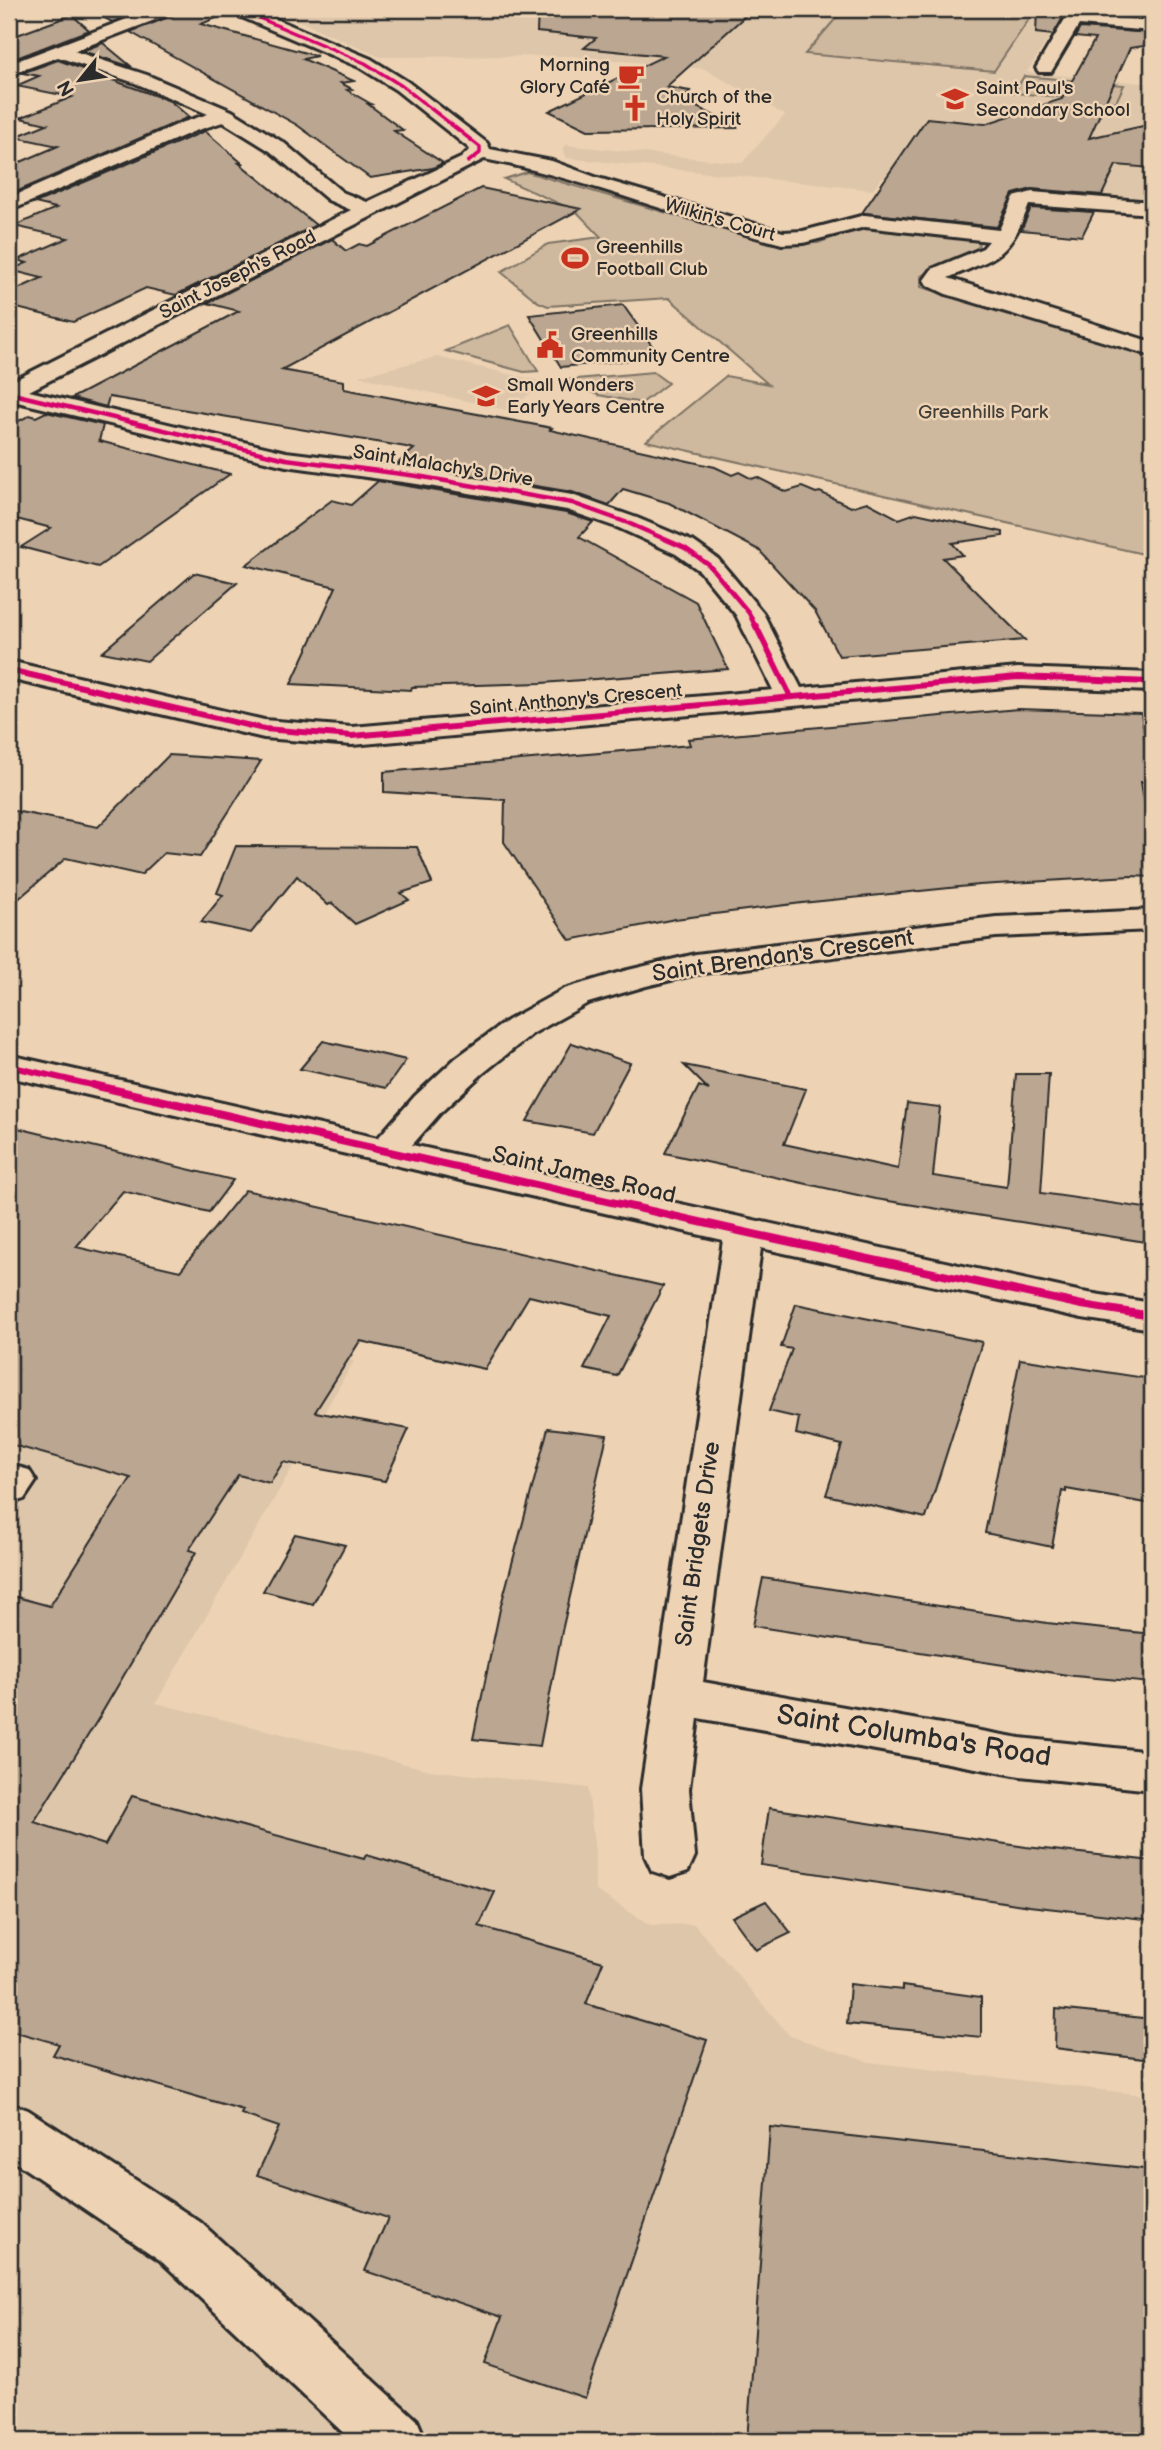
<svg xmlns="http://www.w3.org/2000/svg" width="1161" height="2450" font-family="'Balsamiq Sans',sans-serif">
  <rect width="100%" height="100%" fill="#edd3b4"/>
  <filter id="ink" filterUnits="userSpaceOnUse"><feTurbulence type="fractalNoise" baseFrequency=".0143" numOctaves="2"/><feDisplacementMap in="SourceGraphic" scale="14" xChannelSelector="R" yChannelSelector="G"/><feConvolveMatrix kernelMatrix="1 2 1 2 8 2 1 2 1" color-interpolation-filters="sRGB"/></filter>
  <g filter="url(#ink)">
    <g fill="#dec6aa">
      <polygon points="272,9 1068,9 1027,72 1152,84 1152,205 882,177 873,190 566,158 562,149 566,145 742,163 785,115 705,69 572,56 380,57"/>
      <polygon points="437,357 547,383 506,410 358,376"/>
      <polygon points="9,1267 354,1361 156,1703 430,1770 588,1788 595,1853 595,1890 650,1925 694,1924 790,2036 869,2062 1152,2096 1152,2441 9,2441"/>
    </g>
    <g fill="#ceb89e" stroke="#7c7264" stroke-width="2">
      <polygon points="844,9 1036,9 994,71 805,54"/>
      <polygon points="1024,76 1124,85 1116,102 1014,93"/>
      <polygon points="527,172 773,244 818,243 863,226 897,229 896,232 970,237 979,242 978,248 921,276 921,287 1152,355 1152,556 646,441 726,376 768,384 669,298 548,306 538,302 501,272 548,244 601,237 576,211 504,179"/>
      <polygon points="510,325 538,371 524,372 446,351"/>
      <polygon points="653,372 668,383 642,403 598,395 566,380"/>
    </g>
    <g fill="#baa691" stroke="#2b2b2b" stroke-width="2">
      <polygon points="88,9 146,9 112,22"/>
      <polygon points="178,9 227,9 229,13 201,24 317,56 303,59 354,81 341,83 352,89 347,90 371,104 368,104 403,130 394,131 443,163 433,168 370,178 297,125 130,32 174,15"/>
      <polygon points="538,9 753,9 666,87 690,91 683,100 738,128 588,130 549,111 664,56 584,48 596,38 537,32"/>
      <polygon points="1037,9 1068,9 1053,35 1036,33"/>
      <polygon points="1090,9 1152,9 1152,18 1088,13"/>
      <polygon points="72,15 89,30 9,61 9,38"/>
      <polygon points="1080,28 1152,33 1152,45 1130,48 1089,138 1152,124 1152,168 1116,165 1102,195 1032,189 1013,194 997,227 862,213 927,118 985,124 1062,99 1095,39 1075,37"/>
      <polygon points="103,43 132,67 82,51"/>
      <polygon points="58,60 170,101 189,117 9,195 9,167 58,146 15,137 47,124 20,118 72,97 16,86 39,76 22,73"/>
      <polygon points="205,131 242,163 239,163 316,225 176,295 146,288 73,322 9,306 9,293 42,278 10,270 27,263 17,260 68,238 14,226 56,208 35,203"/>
      <polygon points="481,188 581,209 281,370 344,381 344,389 552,428 550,430 715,467 732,475 739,472 752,479 757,477 786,492 802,487 816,493 820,492 851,507 867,502 899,519 916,513 1003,532 1003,536 952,543 963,555 943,558 1025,640 839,656 815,611 759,550 669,503 623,489 609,505 572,492 398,463 414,449 406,447 109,397 106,407 72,398 239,311 207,303 332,239 346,251 359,244 367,246"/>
      <polygon points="1031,208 1094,212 1082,236 1021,230"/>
      <polygon points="623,305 660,357 561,367 529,315"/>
      <polygon points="46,412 103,425 99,441 230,474 98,567 21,547 51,528 9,517 9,426 30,415 36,417"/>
      <polygon points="378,481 566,513 593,522 579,537 696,602 728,669 542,683 412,687 411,690 291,684 336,587 246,565 332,500 351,505"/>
      <polygon points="194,573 237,583 147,661 102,652"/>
      <polygon points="1018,709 1141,713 1151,782 1141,782 1152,848 1152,877 1131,876 979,885 802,903 675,919 570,940 504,842 505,800 384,792 384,772 690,745 688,739"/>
      <polygon points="169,755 261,761 200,857 164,853 141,875 66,858 9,907 9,810 98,827"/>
      <polygon points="236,846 417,847 432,883 401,893 409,900 355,924 332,903 328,905 297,876 251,933 201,922 223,895 217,893"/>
      <polygon points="323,1041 406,1060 386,1088 300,1069"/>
      <polygon points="572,1043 630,1063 593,1133 527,1121"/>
      <polygon points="684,1065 806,1089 784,1144 898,1169 907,1103 940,1107 933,1176 1007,1187 1016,1074 1049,1074 1041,1193 1152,1209 1152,1243 876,1199 665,1153 699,1086 709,1090"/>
      <polygon points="9,1126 233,1180 209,1212 123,1191 76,1247 180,1271 245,1190 663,1286 617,1376 584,1369 611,1316 529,1296 485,1369 360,1341 315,1412 409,1429 385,1481 283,1462 270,1483 238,1475 189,1550 196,1552 100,1716 34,1822 105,1845 132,1796 364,1859 366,1855 495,1892 479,1926 603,1962 586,2004 707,2040 585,2398 485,2364 502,2317 365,2271 388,2218 257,2175 279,2127 241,2114 243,2110 53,2055 59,2044 9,2030 9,1595 50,1606 131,1478 9,1444"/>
      <polygon points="796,1304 982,1342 926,1518 826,1495 842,1445 796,1434 799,1418 769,1411 792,1349 781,1347"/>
      <polygon points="1020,1359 1152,1379 1152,1504 1066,1489 1066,1492 1062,1491 1052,1547 985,1533"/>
      <polygon points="548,1428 607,1435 562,1631 540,1746 473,1739 500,1609"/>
      <polygon points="295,1534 345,1545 313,1604 263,1591"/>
      <polygon points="763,1578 1047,1623 1152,1634 1152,1683 1074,1676 753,1626"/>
      <polygon points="769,1808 1026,1847 1152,1861 1152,1920 1029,1906 761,1865"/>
      <polygon points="766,1901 791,1933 756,1950 732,1917"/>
      <polygon points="850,1984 902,1990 902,1986 981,1997 981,2037 847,2024"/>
      <polygon points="1056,2009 1152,2019 1152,2060 1055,2048"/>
      <polygon points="770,2127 1152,2170 1152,2441 747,2441"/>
    </g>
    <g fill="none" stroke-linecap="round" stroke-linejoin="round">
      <defs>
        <g id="minor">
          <path d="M 153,9 L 175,9 L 173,13 L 74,51 L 147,75 L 232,111 L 284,143 L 342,192 L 367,202 L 461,158 L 470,149 L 396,90 L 359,67 L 232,13 L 230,9 L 252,9 L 371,59 L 408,82 L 487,143 L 490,149 L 552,161 L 598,178 L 783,232 L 803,231 L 865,215 L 999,230 L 1014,197 L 1032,192 L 1152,202 L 1152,214 L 1029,205 C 1008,258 999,256 948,278 L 1152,342 L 1152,356 L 946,294 L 927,285 L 924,280 L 932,269 L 983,248 L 989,241 L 865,227 L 803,243 L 782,244 C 682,219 585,178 484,159 L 29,391 L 286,452 L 417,468 L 572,495 L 637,518 L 694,542 L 718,559 L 763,613 L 801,688 L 1018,668 L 1152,673 L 1152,691 L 1018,686 L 352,745 L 264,738 L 9,679 L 9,661 L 264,720 L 352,727 L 773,690 L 736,615 L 700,571 L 676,554 L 619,528 L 567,510 L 417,484 L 286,466 L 9,400 L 9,383 L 351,210 L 328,200 L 270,151 L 223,122 L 195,131 L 9,211 L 9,198 L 181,123 L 208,114 L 135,83 L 58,57 L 9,75 L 9,64 Z"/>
          <polygon points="1071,9 1087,9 1084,15 1152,21 1152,31 1079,25 1051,72 1039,72 1036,68"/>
          <polygon points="1152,910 1152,930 996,937 696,974 646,986 588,1003 532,1034 482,1074 441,1112 412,1145 1082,1292 1152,1303 1152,1329 1082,1318 761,1248 703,1682 1020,1738 1152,1752 1152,1790 1020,1776 698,1718 689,1789 695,1856 688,1871 670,1877 652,1871 645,1856 641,1789 723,1240 9,1077 9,1055 378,1138 415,1096 456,1058 508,1020 564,989 624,971 696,954 996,917"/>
          <polygon points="14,1466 29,1470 36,1481 24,1499 9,1504 9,1467"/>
          <polygon points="9,2103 28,2110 200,2222 417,2420 426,2441 352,2441 160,2260 9,2158"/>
        </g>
      </defs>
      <use href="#minor" stroke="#2b2b2b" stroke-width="6"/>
      <use href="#minor" fill="#edd3b4" fill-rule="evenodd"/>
      <defs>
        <polyline id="cycleway-far3" points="238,9 365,63 402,86 480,147 480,153 468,162"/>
        <polyline id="cycleway-far2" points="9,393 286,459 417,476 572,503 628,523 685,548 709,565 749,613 756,628"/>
        <g id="cycleway-far1">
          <polyline points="756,626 791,697"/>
          <polyline points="9,670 264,729 352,736 1018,677 1152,682"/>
          <polyline points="9,1066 100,1087"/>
        </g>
        <polyline id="cycleway" points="93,1085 744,1232 1082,1305 1152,1316"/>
      </defs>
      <use href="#cycleway-far3" stroke="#edd3b4" stroke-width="5"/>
      <use href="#cycleway-far2" stroke="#edd3b4" stroke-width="7"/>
      <use href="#cycleway-far1" stroke="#edd3b4" stroke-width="10"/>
      <use href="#cycleway" stroke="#edd3b4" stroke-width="12"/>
      <use href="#cycleway-far3" stroke="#d6006c" stroke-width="3.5"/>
      <use href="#cycleway-far2" stroke="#d6006c" stroke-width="4.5"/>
      <use href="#cycleway-far1" stroke="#d6006c" stroke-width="6"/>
      <use href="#cycleway" stroke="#d6006c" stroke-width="8"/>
    </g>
  </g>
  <defs>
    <symbol id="cafe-bare" viewBox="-9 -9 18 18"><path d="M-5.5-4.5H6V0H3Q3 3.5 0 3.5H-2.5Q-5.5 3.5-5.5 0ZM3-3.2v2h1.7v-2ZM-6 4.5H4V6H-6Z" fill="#c8321e" stroke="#edd3b4" stroke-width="2.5" paint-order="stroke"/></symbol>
    <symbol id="school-bare" viewBox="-9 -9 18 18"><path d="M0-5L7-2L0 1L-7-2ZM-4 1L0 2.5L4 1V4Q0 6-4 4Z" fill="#c8321e" stroke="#edd3b4" stroke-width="2.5" paint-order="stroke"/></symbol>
    <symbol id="church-bare" viewBox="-9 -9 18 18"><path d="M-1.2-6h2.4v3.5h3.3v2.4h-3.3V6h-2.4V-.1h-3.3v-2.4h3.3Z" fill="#c8321e" stroke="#edd3b4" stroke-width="2.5" paint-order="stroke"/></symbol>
    <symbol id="stadium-bare" viewBox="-9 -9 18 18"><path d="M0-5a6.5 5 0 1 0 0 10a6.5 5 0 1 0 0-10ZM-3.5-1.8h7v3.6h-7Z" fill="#c8321e" stroke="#edd3b4" stroke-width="2.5" paint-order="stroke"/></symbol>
    <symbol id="civic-bare" viewBox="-9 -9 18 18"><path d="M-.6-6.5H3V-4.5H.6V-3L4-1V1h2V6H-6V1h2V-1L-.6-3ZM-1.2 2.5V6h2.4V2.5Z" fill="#c8321e" stroke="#edd3b4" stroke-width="2.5" paint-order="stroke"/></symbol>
  </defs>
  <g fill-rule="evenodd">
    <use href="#cafe-bare" x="612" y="57" width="38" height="38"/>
    <use href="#school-bare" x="936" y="80" width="38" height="38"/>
    <use href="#church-bare" x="616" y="89" width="38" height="38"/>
    <use href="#stadium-bare" x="556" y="239" width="38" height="38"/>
    <use href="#civic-bare" x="531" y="326" width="38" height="38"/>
    <use href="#school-bare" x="467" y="377" width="38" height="38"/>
  </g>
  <g text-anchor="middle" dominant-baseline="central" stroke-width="5" stroke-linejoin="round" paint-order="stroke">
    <g font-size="19" fill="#2b2b2b" stroke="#edd3b4" text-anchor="start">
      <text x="610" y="65" text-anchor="end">Morning<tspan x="610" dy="22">Glory Café</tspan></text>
      <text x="976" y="88">Saint Paul's<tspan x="976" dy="22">Secondary School</tspan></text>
      <text x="656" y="97">Church of the<tspan x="656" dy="22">Holy Spirit</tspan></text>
      <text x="596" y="247">Greenhills<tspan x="596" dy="22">Football Club</tspan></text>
      <text x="571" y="334">Greenhills<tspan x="571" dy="22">Community Centre</tspan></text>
      <text x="507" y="385">Small Wonders<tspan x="507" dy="22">Early Years Centre</tspan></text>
    </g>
    <g font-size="19" fill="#2b2b2b" stroke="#edd3b4">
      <text transform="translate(720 220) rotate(16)">Wilkin's Court</text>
      <text transform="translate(238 275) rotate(-27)">Saint Joseph's Road</text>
      <text transform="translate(443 466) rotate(9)">Saint Malachy's Drive</text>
      <text transform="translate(576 700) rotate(-5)">Saint Anthony's Crescent</text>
    </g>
    <g font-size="19" fill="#43403c" stroke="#edd3b4">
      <text x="983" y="412">Greenhills Park</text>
    </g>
    <g font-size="23" fill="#2b2b2b" stroke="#edd3b4">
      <text transform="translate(783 956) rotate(-8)">Saint Brendan's Crescent</text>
      <text transform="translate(584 1175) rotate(13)">Saint James Road</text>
      <text transform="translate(698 1544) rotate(-82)">Saint Bridgets Drive</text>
    </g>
    <g font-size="28" fill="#2b2b2b" stroke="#edd3b4">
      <text transform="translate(914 1736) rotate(9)">Saint Columba's Road</text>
    </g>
  </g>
  <rect width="1161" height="2450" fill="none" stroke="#edd3b4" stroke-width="35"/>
  <rect x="18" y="18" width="1126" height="2415" fill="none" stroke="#2b2b2b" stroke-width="2.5" filter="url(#ink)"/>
  <g transform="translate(80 80) rotate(240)" stroke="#edd3b4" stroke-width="5" paint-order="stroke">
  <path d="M0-5L12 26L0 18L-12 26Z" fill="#2b2b2b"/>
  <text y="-10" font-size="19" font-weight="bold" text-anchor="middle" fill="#2b2b2b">N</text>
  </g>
</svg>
